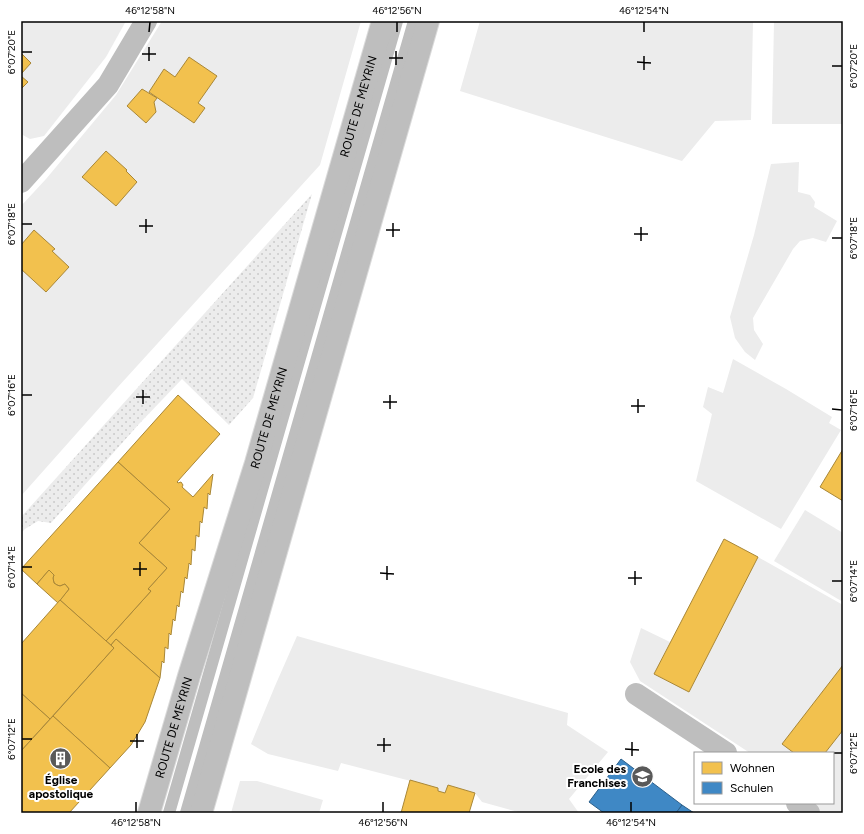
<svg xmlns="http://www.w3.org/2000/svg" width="864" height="834" font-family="Figtree,sans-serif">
  <defs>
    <pattern id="grass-dots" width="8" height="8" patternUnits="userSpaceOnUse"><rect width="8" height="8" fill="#ececec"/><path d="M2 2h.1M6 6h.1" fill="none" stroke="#c9c9c9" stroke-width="1.8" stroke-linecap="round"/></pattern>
  </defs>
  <rect width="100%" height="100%" fill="#fff"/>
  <polygon fill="url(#grass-dots)" points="312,194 253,398 229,425 182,379 139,424 51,523 38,521 25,529 21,533 21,517"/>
  <g fill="#ececec">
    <polygon points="21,21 126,21 106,57 44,136 30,139 21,134"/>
    <polygon points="162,21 361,21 320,165 117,388 21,496 21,206 46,179 116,95"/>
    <polygon points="480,21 753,21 751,120 715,121 682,161 460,91"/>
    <polygon points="774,21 843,21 843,124 772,124"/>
    <polygon points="799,162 798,192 810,195 815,202 814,207 837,221 826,242 813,238 800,241 793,249 753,318 754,330 763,344 755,360 745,352 735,338 730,317 754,235 771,164"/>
    <polygon points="733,359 786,389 832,417 829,423 841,430 781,529 696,481 712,414 703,407 708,387 723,393"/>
    <polygon points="805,510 843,533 843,602 774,561"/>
    <polygon points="758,557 843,605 843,813 821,813 810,803 833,803 833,753 750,753 640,681 630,662 641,628 670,642 654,674 689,692"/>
    <polygon points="297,636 568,713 567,725 608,752 569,799 579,813 522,813 482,802 475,793 448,785 445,793 438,791 438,788 341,763 338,771 268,754 251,744 275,686"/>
    <polygon points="240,781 257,781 323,800 319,813 231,813"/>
  </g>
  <g fill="#f2c14e" stroke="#a98737">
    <polygon points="21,53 31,63 21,74"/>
    <polygon points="189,57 217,76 198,103 205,108 194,123 149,92 164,69 175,77"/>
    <polygon points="21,76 28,82 21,89"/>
    <polygon points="142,89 157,98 154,102 156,112 146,123 127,106"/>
    <polygon points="106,151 127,170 126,171 137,182 116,206 82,177"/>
    <polygon points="34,230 55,249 52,251 69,267 46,292 21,269 21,245"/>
    <polygon points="178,395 220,434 177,482 178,483 181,482 183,485 182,487 193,497 213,474 210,495 208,493 207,509 204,507 202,523 200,521 199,537 196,535 195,551 192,549 191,565 189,563 187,579 185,577 183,593 181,591 179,607 177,605 175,621 173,619 171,635 169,633 168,649 165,647 164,663 162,661 160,678 116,639 111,645 106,641 151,591 148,589 167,568 139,543 170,509 118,462"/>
    <polygon points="843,449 843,501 820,487"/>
    <polygon points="118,462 170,509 139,543 167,568 148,589 151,591 106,641 60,600 69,589 65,584 60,586 57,585 54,583 53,578 54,575 49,570 37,584 21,569"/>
    <polygon points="724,539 758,557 689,692 654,674"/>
    <polygon points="49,570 54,575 53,578 54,583 57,585 60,586 65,584 69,589 58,603 37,584"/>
    <polygon points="60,600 114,648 50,719 21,693 21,644"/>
    <polygon points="116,639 160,678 145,722 131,745 110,768 53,716 114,648 111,645"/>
    <polygon points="843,665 843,730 825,753 794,753 782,744"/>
    <polygon points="21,693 50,719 21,751"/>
    <polygon points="53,716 110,768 69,813 21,813 21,751"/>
    <polygon points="410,780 438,788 438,791 445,793 448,785 475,793 469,813 401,813"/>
  </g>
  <g fill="#3f88c5" stroke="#2c5f8a">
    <polygon points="621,759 682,805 676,813 604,813 589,802"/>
    <polygon points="682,805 694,813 676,813"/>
  </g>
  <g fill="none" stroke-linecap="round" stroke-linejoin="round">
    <defs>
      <g id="primary">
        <path id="s1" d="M 149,813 L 189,676 L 256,463 L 383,21"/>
        <polyline points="201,813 428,21"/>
      </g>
    </defs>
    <use href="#primary" stroke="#dbdbdb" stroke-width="24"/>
    <g stroke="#bebebe" stroke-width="12">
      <polyline points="169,813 397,21"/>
      <polyline points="186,813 414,21"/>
    </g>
    <g stroke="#bebebe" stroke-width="22">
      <polyline points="21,182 108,85 146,21"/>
      <polyline points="636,694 726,753"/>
      <polyline points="797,803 809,813"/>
    </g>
    <use href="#primary" stroke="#bebebe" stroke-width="22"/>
  </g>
  <path fill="none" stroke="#000" stroke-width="1.5" d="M 149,32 L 150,22M 397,32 L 397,22M 644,32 L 644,22M 22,52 L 32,52M 142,54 L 156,54M 389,58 L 403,58M 149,61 L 149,47M 637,62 L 651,63M 396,65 L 396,51M 832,66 L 842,66M 644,70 L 644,56M 22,224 L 32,224M 139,226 L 153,226M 386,230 L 400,230M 146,233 L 146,219M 634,234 L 648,234M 393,237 L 393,223M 832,238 L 842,238M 641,241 L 641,227M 22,395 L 32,395M 136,397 L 150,397M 383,402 L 397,402M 143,404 L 143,390M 631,406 L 645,406M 390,409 L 390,395M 832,409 L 842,410M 638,413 L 638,399M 22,567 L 32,567M 133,569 L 147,569M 380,573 L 394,574M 140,576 L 140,562M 628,578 L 642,578M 387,580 L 387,566M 832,581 L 842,581M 635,585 L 635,571M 22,739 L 32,739M 130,741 L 144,741M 377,745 L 391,745M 137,748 L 137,734M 625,749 L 639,750M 384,752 L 384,738M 832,753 L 842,753M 632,756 L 632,742M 136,812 L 136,802M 383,812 L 383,802M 631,812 L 631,802"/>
  <defs>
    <symbol id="building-disc" viewBox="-11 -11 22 22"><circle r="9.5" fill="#595959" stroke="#fff"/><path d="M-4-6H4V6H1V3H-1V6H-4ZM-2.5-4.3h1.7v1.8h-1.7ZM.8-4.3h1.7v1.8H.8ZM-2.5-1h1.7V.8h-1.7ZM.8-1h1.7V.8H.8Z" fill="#fff"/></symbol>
    <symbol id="school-disc" viewBox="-11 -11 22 22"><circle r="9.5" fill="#595959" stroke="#fff"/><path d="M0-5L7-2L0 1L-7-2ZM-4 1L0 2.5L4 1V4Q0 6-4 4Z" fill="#fff"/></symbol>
  </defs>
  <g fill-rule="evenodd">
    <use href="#building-disc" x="48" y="746" width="25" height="25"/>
    <use href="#school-disc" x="630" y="764" width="25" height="25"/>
  </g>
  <g text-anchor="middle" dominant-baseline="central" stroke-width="4" stroke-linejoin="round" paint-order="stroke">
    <g font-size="12" fill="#000" stroke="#fff">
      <text stroke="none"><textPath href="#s1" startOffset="737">ROUTE DE MEYRIN</textPath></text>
      <text stroke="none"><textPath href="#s1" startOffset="413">ROUTE DE MEYRIN</textPath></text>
      <text stroke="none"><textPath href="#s1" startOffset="89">ROUTE DE MEYRIN</textPath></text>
    </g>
    <g font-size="12" font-weight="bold" fill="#000" stroke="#fff" text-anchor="end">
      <text x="626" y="769">Ecole des<tspan x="626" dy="14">Franchises</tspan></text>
      <text x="61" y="780" text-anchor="middle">Église<tspan x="61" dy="14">apostolique</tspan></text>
    </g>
  </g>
  <rect width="864" height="834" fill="none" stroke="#ffffff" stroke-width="44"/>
  <rect x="694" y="752" width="140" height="52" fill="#ffffff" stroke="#999999"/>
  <rect x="702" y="762" width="20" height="12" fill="#f2c14e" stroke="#999999"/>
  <text x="730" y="772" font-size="12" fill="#000000">Wohnen</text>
  <rect x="702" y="782" width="20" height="12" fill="#3f88c5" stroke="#999999"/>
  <text x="730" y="792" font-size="12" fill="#000000">Schulen</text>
  <rect x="22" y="22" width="820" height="790" fill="none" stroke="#000" stroke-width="1.5"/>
  <g font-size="10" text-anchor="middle" fill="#000">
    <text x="150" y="14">46°12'58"N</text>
    <text x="397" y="14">46°12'56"N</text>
    <text x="644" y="14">46°12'54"N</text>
    <text transform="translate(11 52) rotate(-90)" y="4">6°07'20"E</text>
    <text transform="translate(853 66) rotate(-90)" y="4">6°07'20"E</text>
    <text transform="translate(11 224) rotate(-90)" y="4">6°07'18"E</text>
    <text transform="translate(853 238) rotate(-90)" y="4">6°07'18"E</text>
    <text transform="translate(11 395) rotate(-90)" y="4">6°07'16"E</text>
    <text transform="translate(853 410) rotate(-90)" y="4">6°07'16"E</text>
    <text transform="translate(11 567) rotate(-90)" y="4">6°07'14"E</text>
    <text transform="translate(853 581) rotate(-90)" y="4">6°07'14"E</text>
    <text transform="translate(11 739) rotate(-90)" y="4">6°07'12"E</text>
    <text transform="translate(853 753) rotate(-90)" y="4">6°07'12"E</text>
    <text x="136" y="826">46°12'58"N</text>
    <text x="383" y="826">46°12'56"N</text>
    <text x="631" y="826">46°12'54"N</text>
  </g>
</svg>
